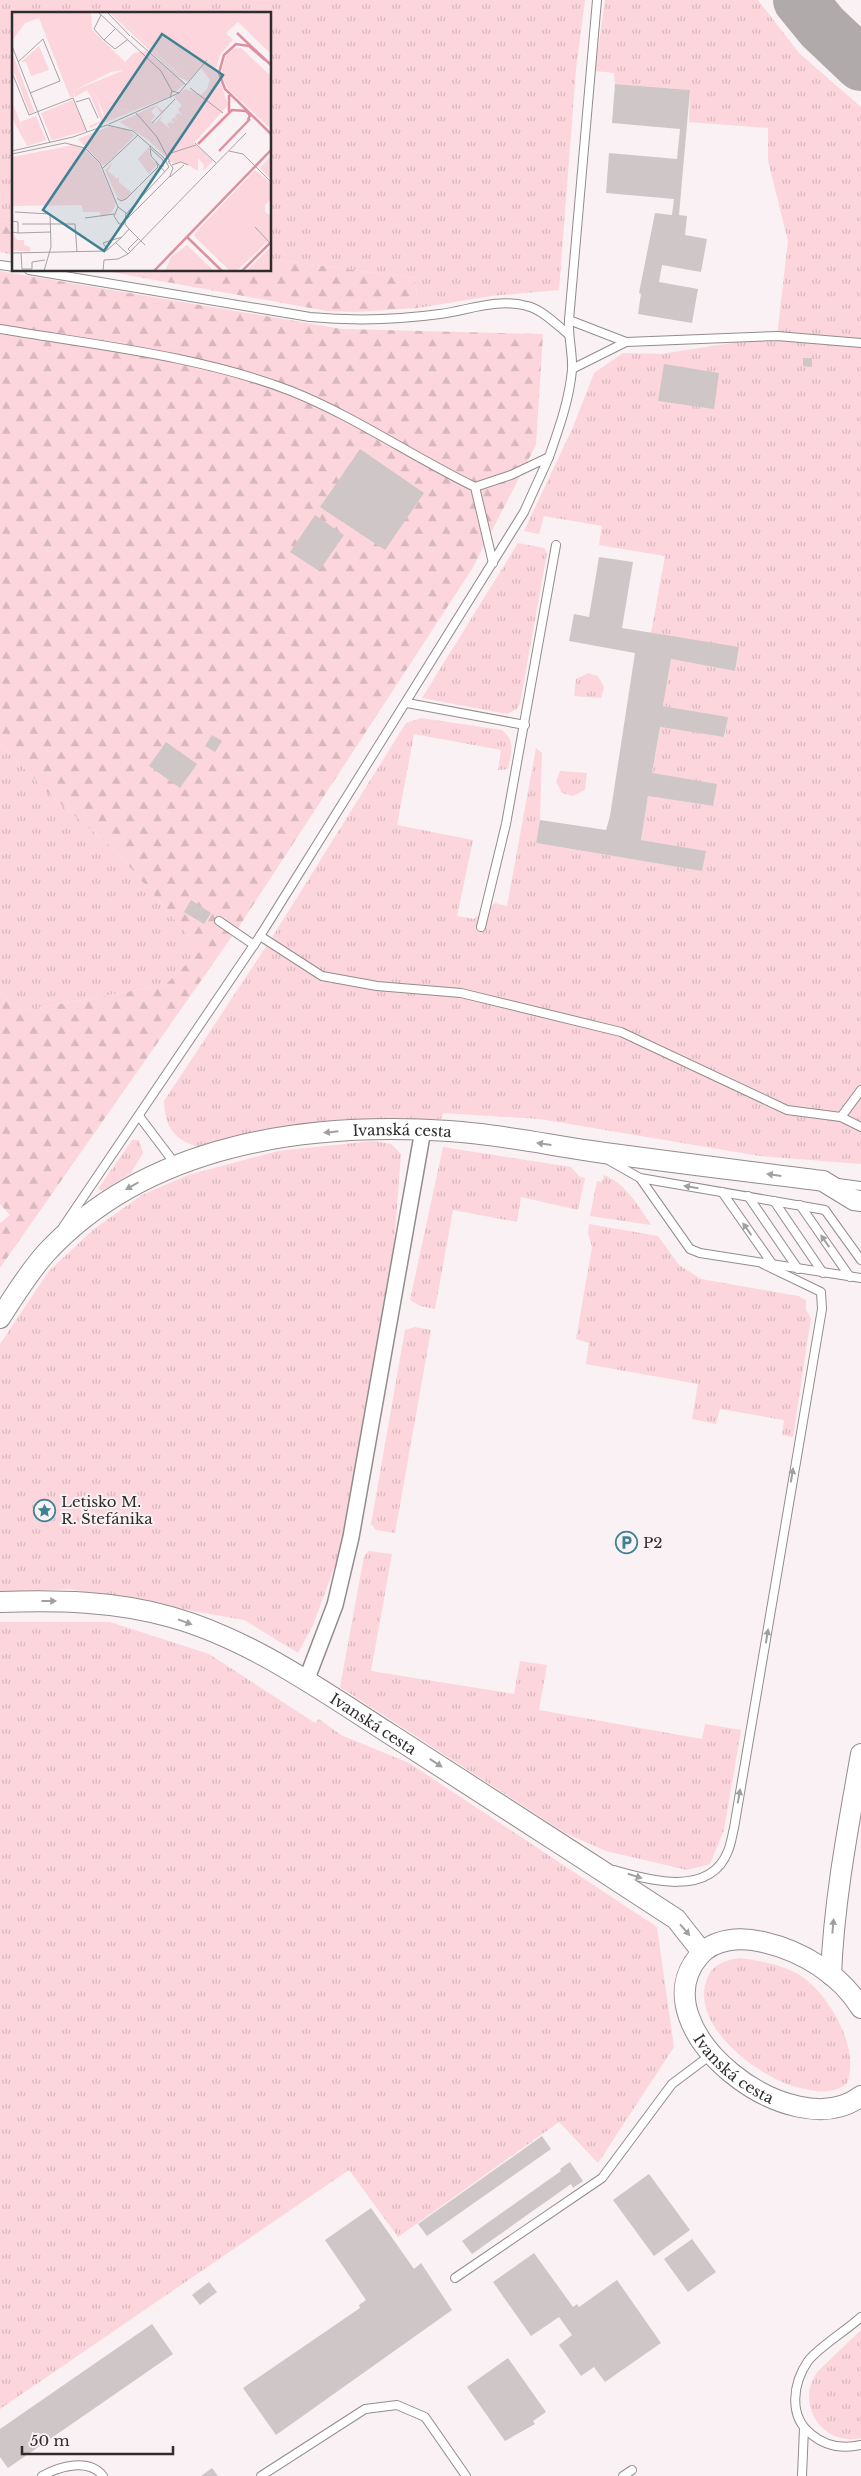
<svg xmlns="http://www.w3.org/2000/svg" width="861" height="2476" font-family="'Libre Baskerville',serif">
  <defs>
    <pattern id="grass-tufts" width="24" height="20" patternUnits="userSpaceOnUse" patternTransform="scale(1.25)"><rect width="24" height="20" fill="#fcd6dc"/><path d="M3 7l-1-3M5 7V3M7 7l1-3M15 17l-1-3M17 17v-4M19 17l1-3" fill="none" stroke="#d8b8bd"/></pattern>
    <pattern id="forest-firs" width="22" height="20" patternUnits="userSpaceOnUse" patternTransform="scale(1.25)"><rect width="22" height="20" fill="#fcd6dc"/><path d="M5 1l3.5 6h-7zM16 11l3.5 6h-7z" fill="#d8b8bd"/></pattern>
  </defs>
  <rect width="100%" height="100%" fill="#f9f1f3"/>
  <g fill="url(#grass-tufts)">
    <polygon points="0,0 585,0 576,69 559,290 491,296 418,308 415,278 270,259 270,14 14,14 14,223 0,221"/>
    <path d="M 605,0 L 758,0 L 799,53 L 861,107 L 861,1164 L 760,1156 L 540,1119 L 443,1113 L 441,1119 L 343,1119 L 292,1126 L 199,1147 C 174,1140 165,1127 164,1101 L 273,936 L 406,723 L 421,718 L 502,730 C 516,741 511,753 508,769 L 498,770 L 501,750 L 414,734 L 397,825 L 473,840 L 457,916 L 474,919 L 495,903 L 507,906 L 536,748 L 542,753 L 540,820 L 536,843 L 702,871 L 705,851 L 641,840 L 648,796 L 713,806 L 652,773 L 660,727 L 725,737 L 727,717 L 663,706 L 671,659 L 735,671 L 739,648 L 651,633 L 665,556 L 599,545 L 602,526 L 544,516 L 539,534 L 524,531 L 573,427 L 594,373 L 623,353 L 661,354 L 777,336 L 788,241 L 768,161 L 768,128 L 689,122 L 690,90 L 615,84 L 614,73 L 595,71 Z"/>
    <polygon points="518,543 544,548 547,553 520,703 517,709 507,714 422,698"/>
    <polygon points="588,673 598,676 604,687 601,698 574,696 576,679"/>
    <polygon points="0,743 47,792 116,851 201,950 165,985 21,1011 0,993"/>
    <polygon points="560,771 587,773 585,790 573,796 562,793 556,782"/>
    <polygon points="132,1140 139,1140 143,1153 131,1173 103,1191 98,1189"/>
    <polygon points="373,1141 391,1144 401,1154 394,1245 340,1552 313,1625 298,1653 244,1620 69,1589 0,1593 0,1344 49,1271 94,1229 142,1195 188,1175 278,1151"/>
    <polygon points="443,1147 571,1167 580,1177 585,1178 578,1210 521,1197 517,1222 453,1210 435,1309 420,1306 410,1300"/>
    <path d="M 604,1175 C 627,1185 637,1204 651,1225 L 590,1216 L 597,1181 L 602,1182 Z"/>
    <polygon points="589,1224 658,1236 679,1265 701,1279 798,1296 806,1300 806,1310 811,1318 793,1437 782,1435 784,1420 720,1409 716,1424 692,1419 698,1384 586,1364 589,1343 576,1339 592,1247 588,1233"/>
    <polygon points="415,1327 431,1330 395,1533 376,1530 371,1524 405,1330"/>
    <polygon points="369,1551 392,1554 371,1671 514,1694 520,1661 547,1665 539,1710 702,1739 705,1724 741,1730 724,1830 710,1864 687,1870 606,1851 565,1833 340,1687 364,1556"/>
    <polygon points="0,1622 110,1622 209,1654 315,1723 319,1719 341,1735 409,1763 657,1927 674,2047 598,2163 559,2122 398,2237 349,2170 0,2409"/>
    <path d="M 740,1958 C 760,1961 780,1964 798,1974 C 828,1992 861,2048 847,2083 C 834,2096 810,2091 793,2086 C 756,2075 689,2024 707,1979 C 712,1965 725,1960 740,1958 Z"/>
    <path d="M 861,2330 L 861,2438 C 822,2447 794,2403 818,2371 Z"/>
  </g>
  <g fill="url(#forest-firs)">
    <polygon points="0,221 14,223 14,255 0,252"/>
    <polygon points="270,259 415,278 418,308 355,312 327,311 100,270 270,270"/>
    <polygon points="0,271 342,329 543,334 536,445 472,569 242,922 0,1268 0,1223 10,1215 0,1204 0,993 21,1011 165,985 201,950 116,851 47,792 0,743"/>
  </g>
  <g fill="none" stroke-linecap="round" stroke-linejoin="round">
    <polyline stroke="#b0aaab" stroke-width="54" points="800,0 822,27 861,64"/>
  </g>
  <g fill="#cec6c7">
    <polygon points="615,84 690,90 679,215 687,216 685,235 707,239 701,272 662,265 659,282 698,289 692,323 638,314 641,294 639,293 655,213 672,215 674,199 606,193 609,153 677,159 680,129 612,123"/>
    <polygon points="803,358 812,358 812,367 803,366"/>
    <polygon points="664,364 719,373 714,409 658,401"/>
    <polygon points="360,449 424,493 385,550 320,507"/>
    <polygon points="315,515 344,535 319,571 290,552"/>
    <polygon points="599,557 633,562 622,628 739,647 735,671 671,659 663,706 728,717 724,737 660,727 652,773 717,784 713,806 648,796 641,840 706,851 702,871 536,843 540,820 606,830 610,816 635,653 569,641 574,614 589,617"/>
    <polygon points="212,735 222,741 215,752 205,746"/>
    <polygon points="166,742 197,764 180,788 149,766"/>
    <polygon points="191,900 211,913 204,924 184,912"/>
    <polygon points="542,2136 551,2149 427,2236 418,2224"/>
    <polygon points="570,2162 583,2181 573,2188 571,2184 472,2254 462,2241 561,2171 560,2169"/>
    <polygon points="649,2174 690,2230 654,2256 613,2200"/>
    <polygon points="371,2208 414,2269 421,2263 452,2310 276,2435 243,2388 360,2308 359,2305 366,2300 325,2240"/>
    <polygon points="692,2239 716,2272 688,2292 664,2259"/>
    <polygon points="534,2253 573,2307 577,2304 579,2307 617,2280 661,2343 605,2382 594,2367 581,2376 559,2345 572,2335 559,2317 531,2336 493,2282"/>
    <polygon points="209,2282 217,2292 200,2305 192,2295"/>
    <polygon points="152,2324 173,2354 8,2468 0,2457 0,2429"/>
    <polygon points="508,2358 546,2412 533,2421 535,2424 505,2441 467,2387"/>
    <polygon points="212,2468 218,2476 201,2476"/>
  </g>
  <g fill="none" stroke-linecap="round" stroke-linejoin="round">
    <defs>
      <g id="service">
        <polyline points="0,265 14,267"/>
        <path d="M 29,270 L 310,317 C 353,321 396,320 440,314 C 469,310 498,298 527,306 C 541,309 556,324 568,334"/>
        <polyline points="569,320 626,342 572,369"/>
        <path d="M 0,329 C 95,345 201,356 291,391 C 356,417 413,457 475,487 L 493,563"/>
        <polyline points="626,342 777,336 861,343"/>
        <path d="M 549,457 C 559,428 569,401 572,370 C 573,354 568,337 569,320 L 597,0"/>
        <polyline points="407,703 525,725"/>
        <polyline points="219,921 254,945"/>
        <polyline points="481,927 506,824 556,545"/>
        <polyline points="260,936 322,976 377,986 461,993 621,1032 787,1110 841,1117 861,1127"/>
        <polyline points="139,1116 176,1165"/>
        <polyline points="841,1117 861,1090"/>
        <polyline points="610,1161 640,1178 690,1249 700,1253 861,1278"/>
        <polyline points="640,1178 825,1210 861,1260"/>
        <polyline points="838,1183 861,1186"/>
        <polyline points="722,1192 773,1265"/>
        <polyline points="748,1196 798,1269"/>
        <polyline points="774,1201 823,1273"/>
        <polyline points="800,1205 850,1277"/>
        <polyline points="63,1227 260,936 524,512 549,457 511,475 475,487"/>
        <path d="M 614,1870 C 648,1880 710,1898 728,1851 C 731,1844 732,1836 734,1828 L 822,1309 L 821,1292 L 763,1264"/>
        <polyline points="455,2278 602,2178 672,2084 712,2054"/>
        <path d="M 861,2317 C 847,2330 819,2347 808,2361 C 793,2383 788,2416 811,2434 C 825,2446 843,2449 861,2445"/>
        <path d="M 42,2476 C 60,2466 89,2458 103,2476"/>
        <polyline points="261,2476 365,2409 397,2405 425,2417 466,2476"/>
        <polyline points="623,2476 632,2470"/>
        <polyline points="802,2476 804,2428"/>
      </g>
      <polyline id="minor" points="306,1681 335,1605 351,1537 423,1130"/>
      <g id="tertiary">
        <path id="s1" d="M 0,1318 C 14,1296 29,1272 46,1253 C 148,1143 308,1122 449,1131 C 497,1134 544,1144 591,1151 C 668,1162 746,1171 823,1181 L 854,1200 L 861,1201"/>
        <path id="s2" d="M 0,1602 C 57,1600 115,1601 171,1617 C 250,1639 321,1690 390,1734 C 485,1795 581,1857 676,1919 L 702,1952"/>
        <path d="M 831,1975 C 834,1900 848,1828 861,1754"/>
        <path id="s3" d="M 861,2008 C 840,1974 802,1951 763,1942 C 741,1937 714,1938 699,1956 C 637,2028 793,2149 861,2096"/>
      </g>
    </defs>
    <use href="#service" stroke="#938c8d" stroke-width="10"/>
    <use href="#minor" stroke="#938c8d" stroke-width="18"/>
    <use href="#tertiary" stroke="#938c8d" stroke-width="22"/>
    <use href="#service" stroke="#fff" stroke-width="8"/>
    <use href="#minor" stroke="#fff" stroke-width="15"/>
    <use href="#tertiary" stroke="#fff" stroke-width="20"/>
  </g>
  <defs><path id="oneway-solid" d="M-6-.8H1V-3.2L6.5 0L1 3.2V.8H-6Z" transform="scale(1.25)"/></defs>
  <g fill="#a1a0a0">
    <use href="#oneway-solid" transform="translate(331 1132) rotate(174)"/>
    <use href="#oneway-solid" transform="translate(544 1144) rotate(-172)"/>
    <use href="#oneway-solid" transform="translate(774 1175) rotate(-172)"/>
    <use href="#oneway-solid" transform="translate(132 1186) rotate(150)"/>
    <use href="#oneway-solid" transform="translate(691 1187) rotate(-171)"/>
    <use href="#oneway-solid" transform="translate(747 1229) rotate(-125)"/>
    <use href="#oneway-solid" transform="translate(825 1241) rotate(-125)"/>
    <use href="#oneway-solid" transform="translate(792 1475) rotate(-81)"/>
    <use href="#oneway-solid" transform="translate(49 1601)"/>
    <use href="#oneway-solid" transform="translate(185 1622) rotate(20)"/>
    <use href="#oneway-solid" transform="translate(767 1636) rotate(-81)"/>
    <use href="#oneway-solid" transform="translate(436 1763) rotate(33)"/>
    <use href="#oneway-solid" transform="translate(739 1796) rotate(-80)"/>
    <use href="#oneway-solid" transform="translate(635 1876) rotate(17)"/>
    <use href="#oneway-solid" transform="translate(833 1926) rotate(-85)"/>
    <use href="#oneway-solid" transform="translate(685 1930) rotate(49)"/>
  </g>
  <defs>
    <symbol id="sight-ring" viewBox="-11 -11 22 22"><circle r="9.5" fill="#f9f1f3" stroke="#3f8293" stroke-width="1.5"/><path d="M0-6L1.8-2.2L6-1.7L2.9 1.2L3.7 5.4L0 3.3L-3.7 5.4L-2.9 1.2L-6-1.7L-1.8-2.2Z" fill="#3f8293"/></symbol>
    <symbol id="parking-ring" viewBox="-11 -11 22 22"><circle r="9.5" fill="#f9f1f3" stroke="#3f8293" stroke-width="1.5"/><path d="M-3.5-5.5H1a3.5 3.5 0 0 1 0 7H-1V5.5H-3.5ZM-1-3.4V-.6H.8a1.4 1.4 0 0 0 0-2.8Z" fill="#3f8293"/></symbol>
  </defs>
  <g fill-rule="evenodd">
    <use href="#sight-ring" x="32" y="1498" width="25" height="25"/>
    <use href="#parking-ring" x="614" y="1530" width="25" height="25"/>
  </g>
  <g text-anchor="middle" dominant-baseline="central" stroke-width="4" stroke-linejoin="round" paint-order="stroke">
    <g font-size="15" fill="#2f2c2d" stroke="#f9f1f3">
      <text stroke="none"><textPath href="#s1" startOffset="468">Ivanská cesta</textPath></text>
      <text stroke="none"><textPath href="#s2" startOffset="402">Ivanská cesta</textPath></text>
      <text stroke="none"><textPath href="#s3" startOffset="325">Ivanská cesta</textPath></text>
    </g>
    <g font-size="15" fill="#2f2c2d" stroke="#f9f1f3" text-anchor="start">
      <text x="61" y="1501">Letisko M.<tspan x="61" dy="17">R. Štefánika</tspan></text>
      <text x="643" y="1542">P2</text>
    </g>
  </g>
  <g transform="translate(12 12)">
    <rect width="259" height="259" fill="#f9f1f3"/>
    <path d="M 101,0 L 259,0 L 259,42 L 226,10 L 214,21 L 221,28 L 208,43 L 204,57 L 216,93 L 182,131 L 201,149 L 191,159 L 192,153 L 186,146 L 186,159 L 170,150 L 162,152 L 135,127 L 108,110 L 144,93 L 151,99 L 149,101 L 144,94 L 139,100 L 143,104 L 139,109 L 143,111 L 152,101 L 148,108 L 158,117 L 155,112 L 158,110 L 163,112 L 159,108 L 162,105 L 166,109 L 163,104 L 166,101 L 171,104 L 166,98 L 170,93 L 162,85 L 174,77 L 189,83 L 195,77 L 198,68 L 189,56 L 195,47 L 176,69 L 165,64 L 166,61 ZM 27,34 L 37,58 L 19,64 L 14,50 L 9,50 ZM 229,36 L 259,64 L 259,117 L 217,78 L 211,67 L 210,57 L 214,44 L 221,37 ZM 112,58 L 119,99 L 103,95 L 101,88 L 87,81 L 83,72 L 81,74 L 92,109 L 79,116 L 77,114 L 89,109 L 80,87 L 75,78 L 63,85 L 61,79 ZM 61,88 L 74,119 L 40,128 L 29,101 ZM 24,104 L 34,128 L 15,134 L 8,110 ZM 98,114 L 115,117 L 123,123 L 92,154 L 66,127 ZM 61,133 L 71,136 L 86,150 L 104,191 L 100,200 L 89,205 L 88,200 L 71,200 L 70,193 L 0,194 L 0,145 ZM 137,135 L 138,145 L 145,153 L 137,162 L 126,147 ZM 259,144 L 259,168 L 248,156 ZM 101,150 L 96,159 L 105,167 L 107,165 L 107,170 L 120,181 L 114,187 L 109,188 L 104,183 L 93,158 ZM 243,158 L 259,171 L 259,187 L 253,193 L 253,200 L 259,204 L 259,226 L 226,258 L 218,259 L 183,225 L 183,221 ZM 0,220 L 5,228 L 12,228 L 12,233 L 18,235 L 18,240 L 1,238 ZM 175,233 L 202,259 L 153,259 L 159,245 ZM 259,235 L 259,259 L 234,259 Z" fill="#fcd6dc"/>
    <path d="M 0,0 L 79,0 L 80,18 L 113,50 L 122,41 L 134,39 L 173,72 L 156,85 L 89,112 L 92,109 L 91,100 L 80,74 L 84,72 L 87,81 L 101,88 L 103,95 L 118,99 L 111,58 L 99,60 L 61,79 L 62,85 L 58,85 L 27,6 L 13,11 L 0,29 ZM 97,0 L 101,0 L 166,62 L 165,64 ZM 0,40 L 22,99 L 18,102 L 3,62 L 0,63 ZM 0,89 L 8,110 L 15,134 L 0,106 Z" fill="#fcd6dc"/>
    <path fill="none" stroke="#dd90a0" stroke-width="2.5" d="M 225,21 L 259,53M 253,48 L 237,34 L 224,32 L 212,43 L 207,61 L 213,77 L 259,122M 217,100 L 217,83M 186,132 L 220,98 L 234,99 L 238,103 L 236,108M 207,139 L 238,107M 175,225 L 210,259M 142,259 L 259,138M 230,259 L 259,230"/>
    <path fill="none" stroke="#a8a2a4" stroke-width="1" d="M 86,0 L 149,59 L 160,79 L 158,86M 95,0 L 118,24M 89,3 L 82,17 L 92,28 L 103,17M 119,24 L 174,73M 92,28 L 103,37 L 115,28M 0,34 L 38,131M 6,50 L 31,27 L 48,69 L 18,81M 1,63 L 17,103 L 61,86 L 75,120M 178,76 L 211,101M 167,81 L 195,48M 64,90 L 77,86 L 86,106M 124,101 L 145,125 L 158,150M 140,111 L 163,87M 97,112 L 167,81 L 160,79M 183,131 L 204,151M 138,134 L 139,144 L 153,160M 139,137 L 151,148 L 151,155M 0,139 L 61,125 L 95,113 L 121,119 L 152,146 L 157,155 L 114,202M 217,139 L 231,142 L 259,170M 0,142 L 53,131 L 73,136 L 88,151 L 106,195 L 114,201 L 113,212M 156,142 L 184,133M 160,153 L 169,150 L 176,153M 91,156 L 126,123M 158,165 L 172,153M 105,186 L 109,189 L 114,187 L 146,155 L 144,149M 106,195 L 102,204 L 107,212 L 112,212M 3,200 L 38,202 L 39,235 L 32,259M 73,206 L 102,202M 115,207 L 158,164 L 161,156 L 156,149M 0,209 L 6,210 L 6,221 L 0,220M 10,212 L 63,212 L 65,240M 243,215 L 258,231M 117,217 L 133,233M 6,221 L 39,220M 104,231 L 116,242M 96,238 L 91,231 L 110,225 L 117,217 L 113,212M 119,240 L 116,237 L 126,227M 0,241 L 94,239 L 110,225M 9,241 L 10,257 L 20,257 L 20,250 L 33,248M 91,259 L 92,248 L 106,247 L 116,242 L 234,121"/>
    <path fill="#3f8293" fill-opacity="0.15" stroke="#3f8293" stroke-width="2.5" d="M 150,22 L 211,63 L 92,239 L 31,198 Z"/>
    <rect width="259" height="259" fill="none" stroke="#2f2c2d" stroke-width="2.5"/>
  </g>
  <path d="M22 2446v8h151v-8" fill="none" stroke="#2f2c2d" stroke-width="2.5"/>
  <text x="30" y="2446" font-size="15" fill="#2f2c2d" stroke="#f9f1f3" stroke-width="4" paint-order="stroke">50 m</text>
</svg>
